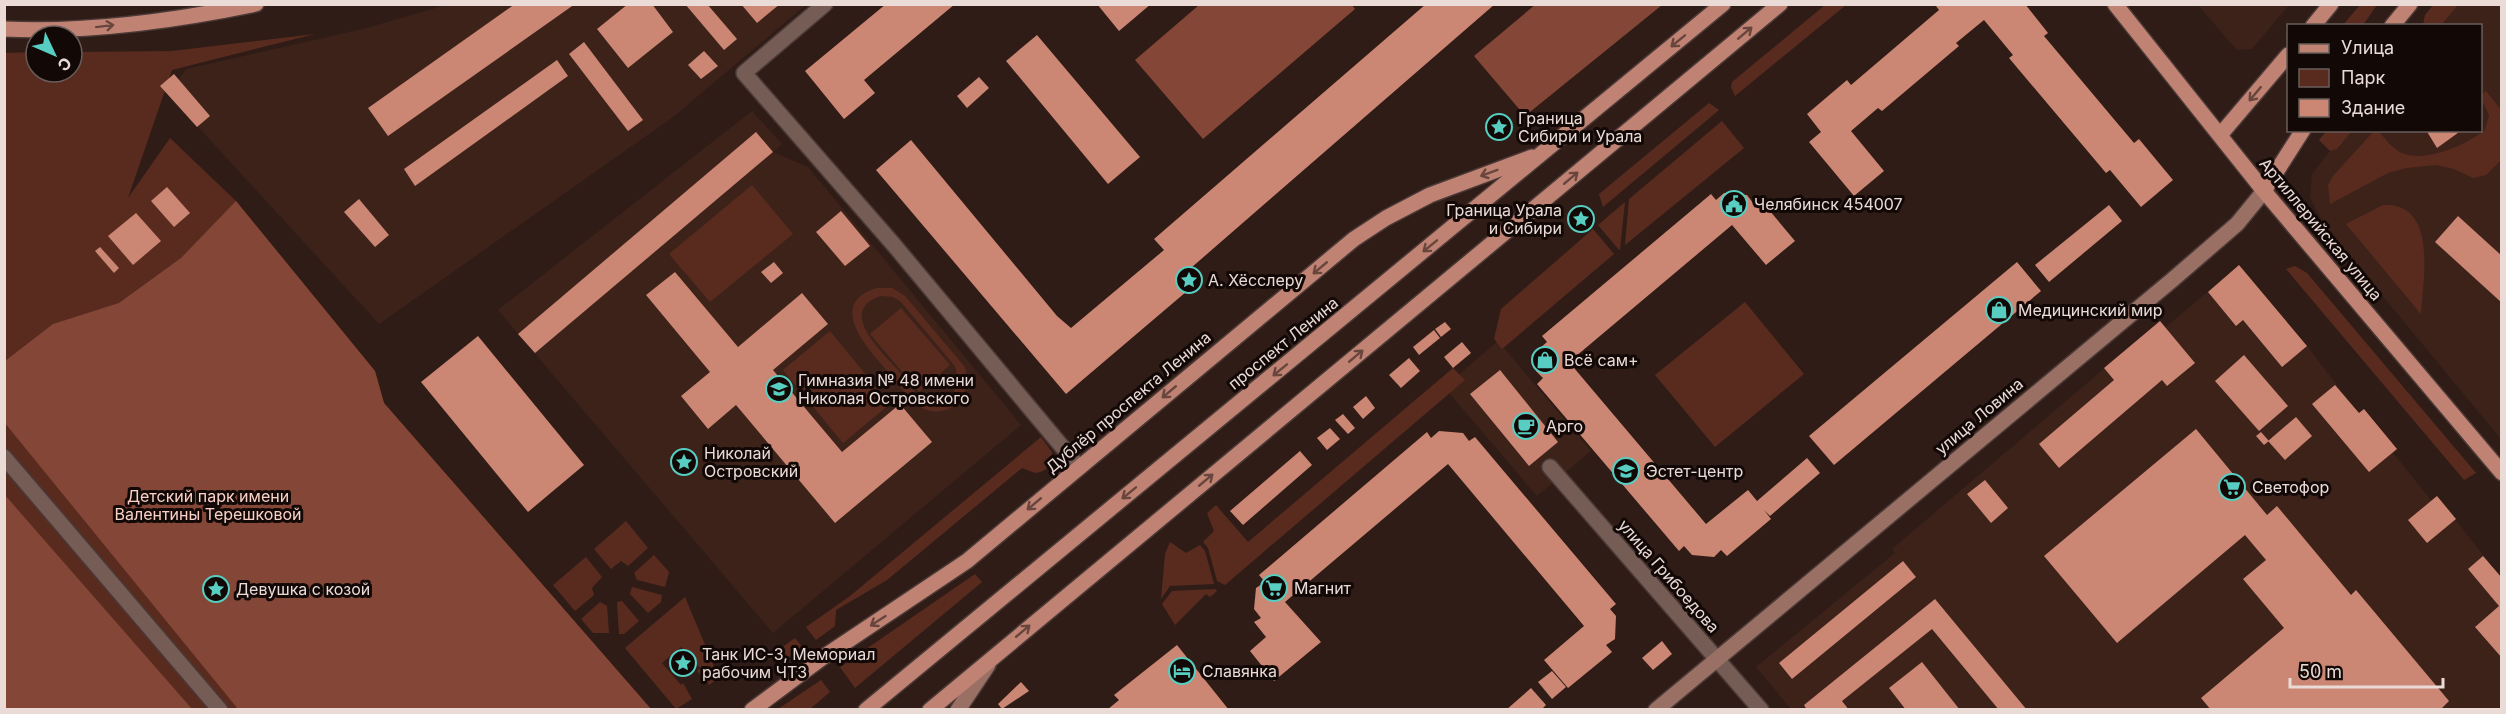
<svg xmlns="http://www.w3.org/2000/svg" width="2506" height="714" font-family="Inter,sans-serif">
  <rect width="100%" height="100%" fill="#301c16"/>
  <g fill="#3d221a">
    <polygon points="446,5 806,5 673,117 379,324 168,94 186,69 363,29"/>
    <polygon points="2198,5 2289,5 2252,49 2237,50"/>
    <polygon points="2447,5 2501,5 2501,439 2324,225 2310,197 2312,174 2346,131 2480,130 2480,26 2430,25"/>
    <polygon points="752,111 782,144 773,152 808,167 1021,425 773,633 498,310"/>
    <polygon points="2239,265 2307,346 2358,413 2364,409 2397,449 2393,453 2431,500 2437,496 2501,578 2501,709 1791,709 1756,667 1895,553 1892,549 2160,321 2166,327"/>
    <polygon points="1498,341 1591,451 1537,496 1444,387"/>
  </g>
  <g fill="#592b1f" fill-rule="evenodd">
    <polygon points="2434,4 2458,4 2458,5 2441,25 2423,25 2425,15"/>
    <polygon points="1825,5 1846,5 1735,96 1731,87 1732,82"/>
    <polygon points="2360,5 2377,5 2363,25 2343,25"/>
    <polygon points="315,34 172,70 128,198 170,138 236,201 375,371 384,403 651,709 5,709 4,53 36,52 36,72 72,72 72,52 172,51"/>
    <path d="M 2486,91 L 2501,110 L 2502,159 L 2486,175 L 2473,178 L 2454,169 L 2436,165 L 2406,168 L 2388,173 L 2330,204 L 2328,185 L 2333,176 L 2374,131 L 2378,131 C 2385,138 2392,149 2402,153 C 2426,163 2466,145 2485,130 L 2489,115 L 2480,96 Z"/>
    <polygon points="1709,103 1719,110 1603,207 1599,194"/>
    <polygon points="1722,121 1744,148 1625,245 1629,199"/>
    <polygon points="2327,130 2351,132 2337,149 2330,151 2319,140"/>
    <polygon points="752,185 793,234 710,302 669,254"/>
    <polygon points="1625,202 1620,249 1619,250 1598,225"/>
    <path d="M 2383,205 C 2438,202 2423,279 2421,314 L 2346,224 Z"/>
    <polygon points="1593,229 1614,254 1502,349 1494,339 1501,309"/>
    <polygon points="2295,266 2307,273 2476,473 2464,480 2286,269"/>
    <path d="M 877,288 L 892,288 L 905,296 L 964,366 C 976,392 950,422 922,408 C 909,402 900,385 891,375 C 872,353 823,304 877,288 ZM 881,296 L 893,297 L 900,301 L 955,366 L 959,384 L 949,399 C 942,403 934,404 926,401 C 915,395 905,379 897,369 C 882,352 836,310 881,296 Z"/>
    <polygon points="1745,302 1804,374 1715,447 1655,375"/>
    <polygon points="901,308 950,365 919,392 870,334"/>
    <polygon points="830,331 890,404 843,443 783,370"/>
    <polygon points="1453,368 1465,380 1225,585 1217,581 1208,548 1203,542 1214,531 1207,513 1216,505 1248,542"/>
    <path d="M 1041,437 L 1052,452 C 1053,464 1047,472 1035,473 L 1022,468 L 887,580 L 836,610 L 835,626 L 816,640 L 806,627 L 850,596 Z"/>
    <polygon points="626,521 648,548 628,566 621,561 611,569 594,549"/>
    <polygon points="1170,542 1186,553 1200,545 1205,551 1214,584 1170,586 1161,599 1165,554"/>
    <polygon points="654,555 669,572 665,587 637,580 634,573"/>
    <polygon points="586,557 602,577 592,588 594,595 575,611 553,585"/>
    <polygon points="975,574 982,582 855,688 840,667"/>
    <polygon points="632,587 662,595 661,602 648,613 630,594"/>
    <polygon points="1215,589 1217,591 1210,597 1206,594 1175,625 1162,604 1172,591"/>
    <polygon points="685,597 719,678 709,685 697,671 700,668 681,647 662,663 681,685 683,683 692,699 676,709 625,648"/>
    <polygon points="622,601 639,621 624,634 619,634 617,602"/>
    <polygon points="600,602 607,606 609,633 593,633 581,619"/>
    <path d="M 795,638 L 803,648 C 792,655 781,667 769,657 Z"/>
    <polygon points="821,680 830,692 810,709 778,709"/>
  </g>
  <g fill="#844636">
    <polygon points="1536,4 1662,4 1662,5 1525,116 1474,56"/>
    <polygon points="1352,5 1355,9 1203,139 1135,60 1199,5"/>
    <polygon points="236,201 375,371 384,403 651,709 238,709 4,422 5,361 53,324 119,303 181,258"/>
    <polygon points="4,494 192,709 5,709"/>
  </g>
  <g fill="#cb8674">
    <polygon points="515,4 575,4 388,136 368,108"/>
    <polygon points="628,4 652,4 673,32 628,68 597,29"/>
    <polygon points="685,4 707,4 737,39 724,50"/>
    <polygon points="741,4 780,4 757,23"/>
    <polygon points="886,4 955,4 864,80 875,93 844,119 805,71"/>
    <polygon points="1097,4 1151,4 1119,31"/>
    <polygon points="1426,4 1495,4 1184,274 1193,286 1066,394 876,170 911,140 1057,316 1071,328 1164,250 1154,239"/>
    <polygon points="1938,4 2025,4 2048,33 2044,36 2134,143 2139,139 2173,180 2141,207 2110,170 2106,173 2009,58 2013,55 1984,20 1956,43 1959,46 1882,111 1878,108 1851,131 1884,171 1854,196 1809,142 1821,132 1807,114 1847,80 1851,85 1939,10 1936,6"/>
    <polygon points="1037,35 1140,157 1108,184 1006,61"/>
    <polygon points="584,42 643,120 628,131 569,54"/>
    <polygon points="704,51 718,66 701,79 688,65"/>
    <polygon points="557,60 568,76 415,186 404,169"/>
    <polygon points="174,74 210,116 197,127 160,86"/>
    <polygon points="979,77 989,88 967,108 957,96"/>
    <polygon points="2426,130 2462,130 2437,148"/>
    <polygon points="756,132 773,152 535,353 518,334"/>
    <polygon points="167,187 190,213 174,227 151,201"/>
    <polygon points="1724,193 1747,195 1753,203 1759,198 1795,241 1766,265 1732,225 1569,362 1706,524 1748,490 1757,501 1807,458 1820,473 1770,516 1764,510 1771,519 1727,556 1721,550 1714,557 1692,555 1684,546 1679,551 1537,384 1543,378 1536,371 1540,348 1547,342 1542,336 1711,194 1716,200"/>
    <polygon points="359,199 389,235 375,247 344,212"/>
    <polygon points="2109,205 2122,221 2049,282 2035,265"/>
    <polygon points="841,211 870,246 845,266 816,232"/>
    <polygon points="136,213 161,241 133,265 108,236"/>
    <polygon points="2458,216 2502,256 2502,303 2435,242"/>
    <polygon points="100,247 119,268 114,273 95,251"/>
    <polygon points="774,262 783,273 771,283 761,272"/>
    <polygon points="2017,262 2041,291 1834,465 1809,436"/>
    <polygon points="2239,265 2307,346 2282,367 2243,320 2236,326 2208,292"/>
    <polygon points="675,272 738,347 802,293 828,324 773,370 842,452 900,404 932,442 835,523 736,405 708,429 681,396 710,372 646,295"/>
    <polygon points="2160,321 2195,363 2167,386 2162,380 2059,468 2039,444 2114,380 2104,368"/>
    <polygon points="1445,322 1451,329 1441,337 1435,329"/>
    <polygon points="1434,330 1440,338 1419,355 1413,347"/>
    <polygon points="478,336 584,465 528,512 421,382"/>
    <polygon points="1462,342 1471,353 1453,368 1444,357"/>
    <polygon points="2244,355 2288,406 2259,431 2215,381"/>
    <polygon points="1409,358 1420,371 1401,388 1389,375"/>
    <polygon points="1500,370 1558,442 1529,466 1470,394"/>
    <polygon points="2335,385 2359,413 2364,409 2397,449 2369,472 2312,404"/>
    <polygon points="1366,396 1375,408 1363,419 1353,407"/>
    <polygon points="1343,414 1355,428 1348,434 1335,420"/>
    <polygon points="2296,417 2312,436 2285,460 2268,441"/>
    <polygon points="1330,428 1340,439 1327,450 1317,438"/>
    <polygon points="2196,429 2267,515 2277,506 2351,595 2356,590 2449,701 2440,710 2211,710 2201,698 2284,628 2243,579 2266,560 2245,535 2117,643 2044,556"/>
    <polygon points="1439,431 1463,433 1469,441 1475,437 1616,604 1610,609 1616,616 1615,639 1606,645 1612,652 1568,688 1544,660 1584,626 1448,464 1285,602 1321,642 1274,681 1250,651 1266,637 1254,622 1261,618 1254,609 1256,588 1265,582 1259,575 1427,432 1431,438"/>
    <polygon points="2261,432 2269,441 2264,445 2256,436"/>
    <polygon points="1300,451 1312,465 1243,525 1230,511"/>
    <polygon points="1985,480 2008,508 1991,523 1967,494"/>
    <polygon points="2437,496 2456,519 2427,543 2408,520"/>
    <polygon points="2483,556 2502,578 2502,658 2475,627 2499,606 2468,569"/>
    <polygon points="1903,561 1916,577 1792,679 1779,663"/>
    <polygon points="1935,599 2027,710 1999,710 1932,629 1842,701 1849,710 1807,710 1804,705"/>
    <polygon points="1662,641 1672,654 1653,670 1642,658"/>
    <polygon points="1177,645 1229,710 1107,710 1119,700 1114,695"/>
    <polygon points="1922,662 1960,710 1906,710 1889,688"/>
    <polygon points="1552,671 1566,687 1552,699 1538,682"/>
    <polygon points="1021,682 1029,691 1002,709 998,704"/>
    <polygon points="1531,688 1546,705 1541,710 1506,710"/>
  </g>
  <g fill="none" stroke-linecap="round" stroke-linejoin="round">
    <defs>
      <g id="street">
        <polyline points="825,4 744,73 894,245 1079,467"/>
        <polyline points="4,457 220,710"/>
        <polyline points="1550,467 1761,710"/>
      </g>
      <g id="secondary">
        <polyline points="958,710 988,665"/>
        <polyline points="1656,710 2171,281 2237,224 2264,191"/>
      </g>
      <g id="primary">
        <polyline points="2115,4 2264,191 2502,473"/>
        <polyline points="2313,26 2331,4"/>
        <polyline points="2392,26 2410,4"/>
        <path d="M 4,29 C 89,33 174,21 256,4"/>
        <polyline points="2221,134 2288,55"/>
        <polyline points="2264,191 2303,130"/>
        <polyline points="752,710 822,658 967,561 1354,239 1386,218 1430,195 1532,157"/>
        <polyline points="866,710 1723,4"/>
        <polyline points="930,710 1780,4"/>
      </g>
    </defs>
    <use href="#street" stroke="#4a3936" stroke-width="18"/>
    <use href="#secondary" stroke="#4a3936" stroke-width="18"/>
    <use href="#primary" stroke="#4a3936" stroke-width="18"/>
    <use href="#street" stroke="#755c55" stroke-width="15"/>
    <use href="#secondary" stroke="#9a7064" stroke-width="15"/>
    <use href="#primary" stroke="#c08373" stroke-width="15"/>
  </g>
  <defs><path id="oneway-shaft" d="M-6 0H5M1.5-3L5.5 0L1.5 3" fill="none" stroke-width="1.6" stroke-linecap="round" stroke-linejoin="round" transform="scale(1.5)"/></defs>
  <g stroke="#69463d">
    <use href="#oneway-shaft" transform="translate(105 26) rotate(-7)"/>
    <use href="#oneway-shaft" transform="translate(1745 33) rotate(-40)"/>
    <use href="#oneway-shaft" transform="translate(1678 41) rotate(141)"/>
    <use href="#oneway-shaft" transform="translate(2255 94) rotate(130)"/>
    <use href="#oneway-shaft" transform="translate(1489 173) rotate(160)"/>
    <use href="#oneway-shaft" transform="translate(1571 178) rotate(-40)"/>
    <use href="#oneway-shaft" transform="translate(1430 246) rotate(141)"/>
    <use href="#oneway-shaft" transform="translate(1320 268) rotate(140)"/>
    <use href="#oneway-shaft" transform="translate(1356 356) rotate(-40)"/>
    <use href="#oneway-shaft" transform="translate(1280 370) rotate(141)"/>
    <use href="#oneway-shaft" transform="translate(1169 392) rotate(140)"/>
    <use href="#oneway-shaft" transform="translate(1206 480) rotate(-40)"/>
    <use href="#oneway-shaft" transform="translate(1129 493) rotate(141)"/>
    <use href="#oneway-shaft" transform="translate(1034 504) rotate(140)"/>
    <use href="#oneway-shaft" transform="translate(878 621) rotate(147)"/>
    <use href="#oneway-shaft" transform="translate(1023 631) rotate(-40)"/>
  </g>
  <defs>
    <symbol id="sight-ring" viewBox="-11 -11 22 22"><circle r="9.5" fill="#120907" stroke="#57cec1" stroke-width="1.5"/><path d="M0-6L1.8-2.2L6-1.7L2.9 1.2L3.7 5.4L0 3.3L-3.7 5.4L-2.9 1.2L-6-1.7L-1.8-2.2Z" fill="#57cec1"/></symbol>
    <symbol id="civic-ring" viewBox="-11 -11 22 22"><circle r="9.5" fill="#120907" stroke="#57cec1" stroke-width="1.5"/><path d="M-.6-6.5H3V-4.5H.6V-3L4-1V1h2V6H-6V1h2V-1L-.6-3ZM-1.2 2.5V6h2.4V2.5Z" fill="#57cec1"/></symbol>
    <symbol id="shop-ring" viewBox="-11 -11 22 22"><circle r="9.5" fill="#120907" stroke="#57cec1" stroke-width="1.5"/><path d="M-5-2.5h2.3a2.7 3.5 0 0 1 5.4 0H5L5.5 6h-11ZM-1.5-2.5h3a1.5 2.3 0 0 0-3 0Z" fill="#57cec1"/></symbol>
    <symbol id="school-ring" viewBox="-11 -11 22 22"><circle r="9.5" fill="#120907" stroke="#57cec1" stroke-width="1.5"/><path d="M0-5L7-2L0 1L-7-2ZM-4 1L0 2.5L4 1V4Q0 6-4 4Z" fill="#57cec1"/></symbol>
    <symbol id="cafe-ring" viewBox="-11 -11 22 22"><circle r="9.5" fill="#120907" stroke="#57cec1" stroke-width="1.5"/><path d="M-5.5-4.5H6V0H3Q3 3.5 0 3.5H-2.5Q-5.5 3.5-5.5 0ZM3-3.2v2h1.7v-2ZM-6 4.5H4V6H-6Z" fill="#57cec1"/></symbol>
    <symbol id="supermarket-ring" viewBox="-11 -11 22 22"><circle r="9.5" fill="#120907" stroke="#57cec1" stroke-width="1.5"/><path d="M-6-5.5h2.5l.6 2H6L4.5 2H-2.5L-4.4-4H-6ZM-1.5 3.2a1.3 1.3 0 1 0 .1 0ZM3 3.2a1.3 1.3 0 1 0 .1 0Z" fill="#57cec1"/></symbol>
    <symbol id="hotel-ring" viewBox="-11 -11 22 22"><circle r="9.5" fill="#120907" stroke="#57cec1" stroke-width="1.5"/><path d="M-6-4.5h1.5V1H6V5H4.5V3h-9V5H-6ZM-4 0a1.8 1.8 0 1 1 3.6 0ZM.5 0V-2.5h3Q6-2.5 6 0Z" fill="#57cec1"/></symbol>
  </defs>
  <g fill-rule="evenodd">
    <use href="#sight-ring" x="1484" y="112" width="30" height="30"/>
    <use href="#civic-ring" x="1719" y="189" width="30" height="30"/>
    <use href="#sight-ring" x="1566" y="204" width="30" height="30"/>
    <use href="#sight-ring" x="1174" y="265" width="30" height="30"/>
    <use href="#shop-ring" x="1984" y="295" width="30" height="30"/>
    <use href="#shop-ring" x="1530" y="345" width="30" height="30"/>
    <use href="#school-ring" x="764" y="374" width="30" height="30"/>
    <use href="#cafe-ring" x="1511" y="411" width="30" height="30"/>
    <use href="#sight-ring" x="669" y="447" width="30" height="30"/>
    <use href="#school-ring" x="1611" y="456" width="30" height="30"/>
    <use href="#supermarket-ring" x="2217" y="472" width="30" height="30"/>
    <use href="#supermarket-ring" x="1259" y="573" width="30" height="30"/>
    <use href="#sight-ring" x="201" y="574" width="30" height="30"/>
    <use href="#sight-ring" x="668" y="648" width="30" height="30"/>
    <use href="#hotel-ring" x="1167" y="656" width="30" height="30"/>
  </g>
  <g text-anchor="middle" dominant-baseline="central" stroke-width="6" stroke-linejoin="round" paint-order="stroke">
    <g font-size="16" fill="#eadbd7" stroke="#120907" text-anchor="start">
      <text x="1518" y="118">Граница<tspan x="1518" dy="18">Сибири и Урала</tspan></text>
      <text x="1754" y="204">Челябинск 454007</text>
      <text x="1562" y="210" text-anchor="end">Граница Урала<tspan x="1562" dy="18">и Сибири</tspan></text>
      <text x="1208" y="280">А. Хёсслеру</text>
      <text x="2018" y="310">Медицинский мир</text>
      <text x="1564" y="360">Всё сам+</text>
      <text x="798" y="380">Гимназия № 48 имени<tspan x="798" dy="18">Николая Островского</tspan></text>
      <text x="1546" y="426">Арго</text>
      <text x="704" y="453">Николай<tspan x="704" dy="18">Островский</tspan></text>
      <text x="1646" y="471">Эстет-центр</text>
      <text x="2252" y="487">Светофор</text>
      <text x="1294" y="588">Магнит</text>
      <text x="236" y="589">Девушка с козой</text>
      <text x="702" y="654">Танк ИС-3, Мемориал<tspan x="702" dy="18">рабочим ЧТЗ</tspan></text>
      <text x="1202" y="671">Славянка</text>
    </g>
    <g font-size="16" fill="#eadbd7" stroke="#120907">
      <text transform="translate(2321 229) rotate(50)">Артиллерийская улица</text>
      <text transform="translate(1283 343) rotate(-39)">проспект Ленина</text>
      <text transform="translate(1128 402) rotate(-40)">Дублёр проспекта Ленина</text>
      <text transform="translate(1979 416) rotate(-40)">улица Ловина</text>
      <text transform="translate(1669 576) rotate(49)">улица Грибоедова</text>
    </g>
    <g font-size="16" fill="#f9d1c7" stroke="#120907">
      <text x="208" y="496">Детский парк имени<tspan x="208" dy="18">Валентины Терешковой</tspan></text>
    </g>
  </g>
  <rect width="2506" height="714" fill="none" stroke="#eadbd7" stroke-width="12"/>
  <rect x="2287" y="24" width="195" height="108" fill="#120907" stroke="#685d5a" stroke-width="1.5"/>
  <rect x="2299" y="44" width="30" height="9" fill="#c08373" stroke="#685d5a" stroke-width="1.5"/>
  <text x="2341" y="54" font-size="18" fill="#eadbd7">Улица</text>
  <rect x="2299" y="69" width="30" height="18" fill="#592b1f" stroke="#685d5a" stroke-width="1.5"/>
  <text x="2341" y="84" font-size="18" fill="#eadbd7">Парк</text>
  <rect x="2299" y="99" width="30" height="18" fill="#cb8674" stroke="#685d5a" stroke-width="1.5"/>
  <text x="2341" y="114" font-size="18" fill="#eadbd7">Здание</text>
  <g transform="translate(54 54) rotate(134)"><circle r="28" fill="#120907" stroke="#685d5a" stroke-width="1.5"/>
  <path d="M0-4.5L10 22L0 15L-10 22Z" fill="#57cec1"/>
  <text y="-9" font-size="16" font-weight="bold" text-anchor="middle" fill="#eadbd7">С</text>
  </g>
  <path d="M2290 678v9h153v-9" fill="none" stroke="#eadbd7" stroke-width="3"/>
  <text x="2299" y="678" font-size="18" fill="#eadbd7" stroke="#120907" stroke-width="4.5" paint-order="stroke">50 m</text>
</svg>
